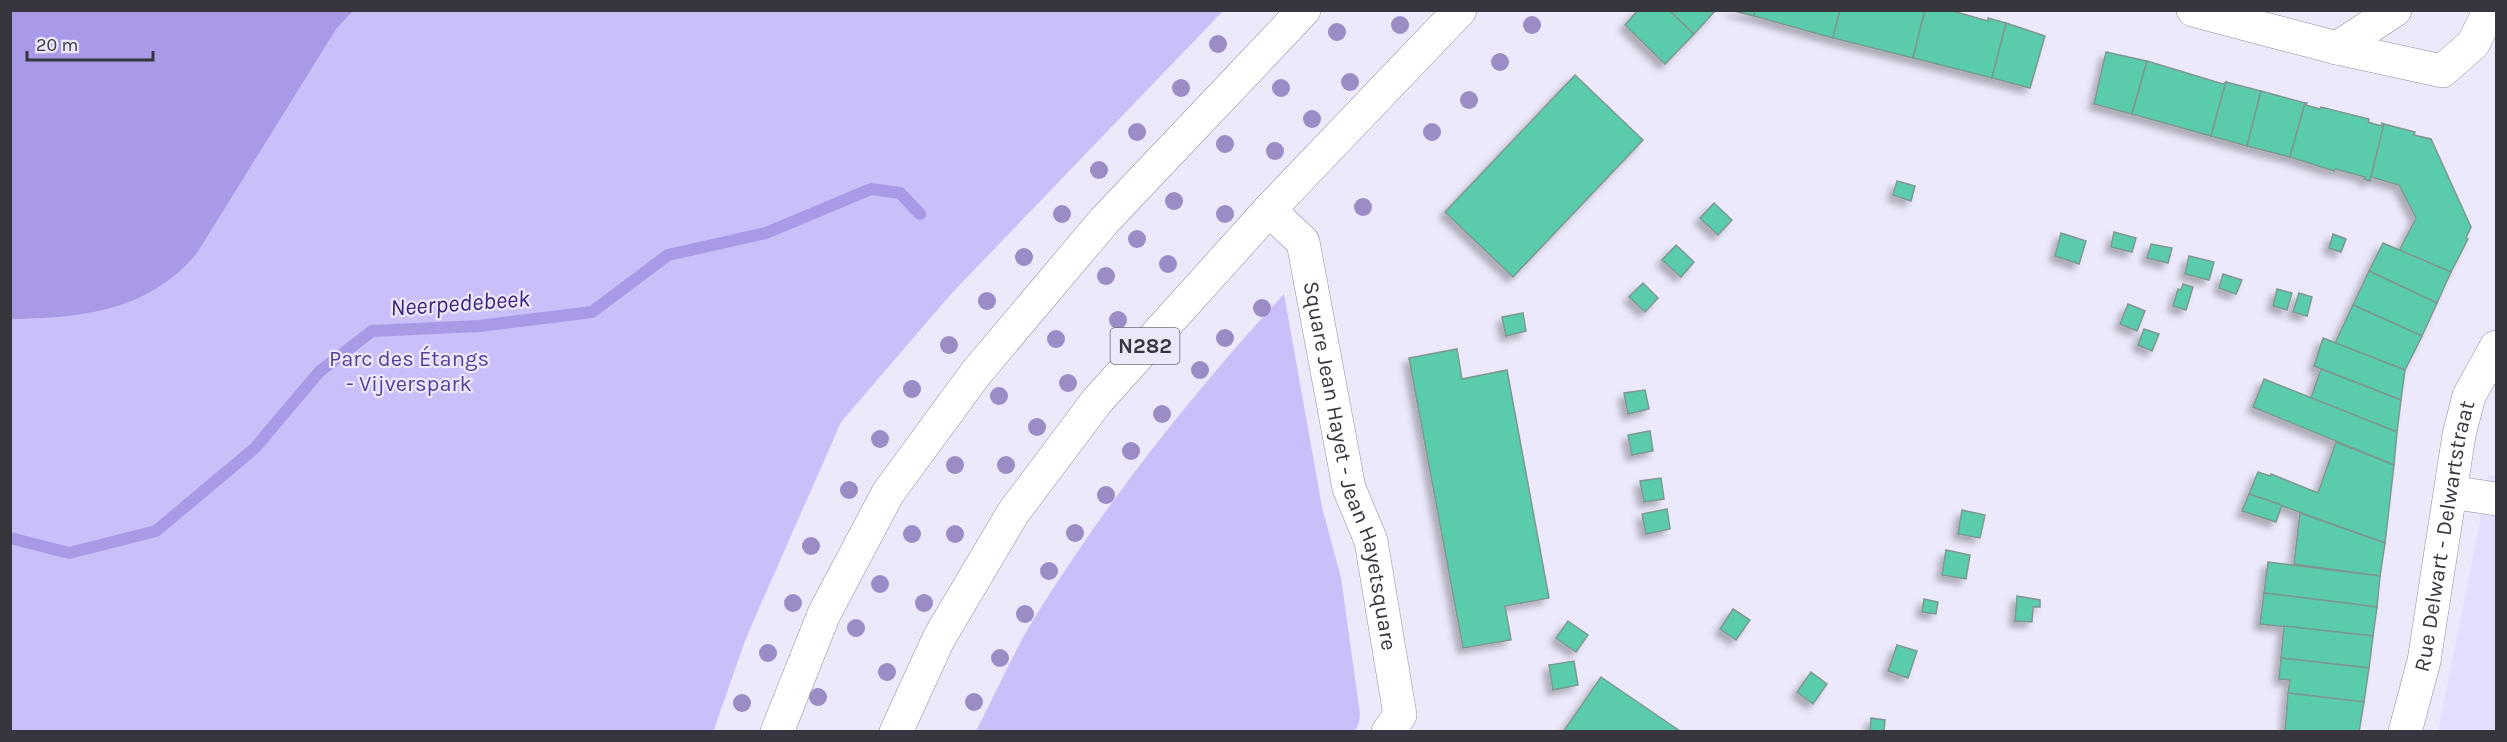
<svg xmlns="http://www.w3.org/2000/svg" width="2507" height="742" font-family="Karla,sans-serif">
  <defs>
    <filter id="shadow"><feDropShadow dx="-5.5" dy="5.5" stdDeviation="3" flood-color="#0004"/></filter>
  </defs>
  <rect width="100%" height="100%" fill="#ece9fb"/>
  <polygon fill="#e4dffe" points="2489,475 2496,476 2496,731 2438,732"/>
  <g fill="#cabff9">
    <polygon points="10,11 1223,11 951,294 841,422 746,638 713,732 11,731"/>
    <path d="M 1284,294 L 1322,507 L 1341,578 L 1360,714 L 1359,723 L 1355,731 L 976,731 C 995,695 1011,657 1032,622 C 1104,505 1191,395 1284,294 Z"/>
  </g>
  <path fill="#aa99e7" d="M 10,11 L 11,10 L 353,11 L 336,29 L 197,253 C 149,311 82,318 11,319 Z"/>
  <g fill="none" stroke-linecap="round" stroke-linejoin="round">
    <polyline stroke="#aa99e7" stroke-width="12" points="10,538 69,553 156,531 255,448 319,372 372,331 479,326 592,312 668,255 766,233 871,189 900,193 920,214"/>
  </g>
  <g fill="#5acbad" stroke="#7e988f" stroke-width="1.5" filter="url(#shadow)">
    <polygon points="1638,10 1669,10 1694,34 1665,64 1625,25"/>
    <polygon points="1669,10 1716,10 1694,34"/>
    <polygon points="1730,10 1755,10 1754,16"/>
    <polygon points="1755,10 1840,10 1833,38 1754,16"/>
    <polygon points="1840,10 1925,10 1913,58 1833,38"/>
    <polygon points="1925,10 1949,10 1988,21 1988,18 2006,23 1992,78 1913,58"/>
    <polygon points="2006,23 2045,36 2030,88 1992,78"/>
    <polygon points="2106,52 2147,61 2132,114 2094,104"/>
    <polygon points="2147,61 2223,84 2226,82 2211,136 2132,114"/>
    <polygon points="1575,75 1643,140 1513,277 1445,212"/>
    <polygon points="2226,82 2261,91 2247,146 2211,136"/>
    <polygon points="2261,91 2305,103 2290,157 2247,146"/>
    <polygon points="2305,103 2307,103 2306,105 2320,109 2321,107 2369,119 2368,122 2381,126 2382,123 2384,124 2370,181 2364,179 2365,177 2335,169 2334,171 2290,157"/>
    <polygon points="2384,124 2415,132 2414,135 2431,139 2471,227 2466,238 2468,239 2451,272 2399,251 2416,218 2399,185 2371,177"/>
    <polygon points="1897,181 1915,186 1911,201 1893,195"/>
    <polygon points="1714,203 1732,220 1718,235 1700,218"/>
    <polygon points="2114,232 2136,238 2132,252 2111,247"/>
    <polygon points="2061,233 2086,241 2079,264 2055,256"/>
    <polygon points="2333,234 2346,239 2341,252 2329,248"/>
    <polygon points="2383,243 2451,272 2437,303 2369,271"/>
    <polygon points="2151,244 2172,248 2168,263 2147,258"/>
    <polygon points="1676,245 1694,262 1681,277 1662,260"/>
    <polygon points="2189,256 2214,262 2209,280 2185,274"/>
    <polygon points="2369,271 2437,303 2422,336 2353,305"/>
    <polygon points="2223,274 2242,280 2236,294 2219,288"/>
    <polygon points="1643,283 1658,298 1645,312 1629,297"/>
    <polygon points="2183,284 2193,287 2186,310 2173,306 2178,289 2181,290"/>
    <polygon points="2277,289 2292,293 2287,310 2273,306"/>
    <polygon points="2299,293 2312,297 2307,316 2293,312"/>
    <polygon points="2128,304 2145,311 2137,331 2120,324"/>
    <polygon points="2353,305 2422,336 2405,370 2335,343"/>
    <polygon points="1523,313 1526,331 1506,336 1502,317"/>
    <polygon points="2144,329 2159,334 2152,351 2138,345"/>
    <polygon points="2323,338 2405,370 2401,400 2314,366"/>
    <polygon points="1457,349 1462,379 1507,370 1549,598 1505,606 1511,640 1463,648 1409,358"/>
    <polygon points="2321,369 2401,400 2397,432 2311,398"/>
    <polygon points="2264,379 2397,432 2394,465 2253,407"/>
    <polygon points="1645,390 1649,409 1628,414 1624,393"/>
    <polygon points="1650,431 1653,451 1632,455 1628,435"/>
    <polygon points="2336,442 2394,465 2385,543 2249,494 2258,472 2270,476 2271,474 2318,493"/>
    <polygon points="1661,478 1664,499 1644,502 1640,481"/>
    <polygon points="2249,494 2282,505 2276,522 2242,511"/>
    <polygon points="1667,509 1670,529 1646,534 1642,514"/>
    <polygon points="1962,510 1985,515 1980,538 1958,534"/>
    <polygon points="2300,513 2385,543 2380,576 2294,564"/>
    <polygon points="1946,550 1970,555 1966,579 1942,575"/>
    <polygon points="2268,562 2380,576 2377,607 2264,593"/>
    <polygon points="2264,593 2377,607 2373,636 2260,624"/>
    <polygon points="2017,596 2040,600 2040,607 2033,607 2032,622 2015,621"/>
    <polygon points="1924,599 1938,602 1936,614 1922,612"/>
    <polygon points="1733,609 1750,620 1736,640 1720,629"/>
    <polygon points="1568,621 1588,635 1576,652 1556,638"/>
    <polygon points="2284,626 2373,636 2369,668 2281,658"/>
    <polygon points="1897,645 1917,651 1908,678 1888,671"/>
    <polygon points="2281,658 2369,668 2364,702 2288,693 2290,680 2279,679"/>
    <polygon points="1574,661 1578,685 1553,690 1549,665"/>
    <polygon points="1811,672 1827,684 1813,704 1797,692"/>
    <polygon points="1601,677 1680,731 1679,732 1563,732"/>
    <polygon points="2288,693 2364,702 2359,732 2285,731"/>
    <polygon points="1871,718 1885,720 1884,732 1870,730"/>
  </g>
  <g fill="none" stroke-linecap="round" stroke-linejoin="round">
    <defs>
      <g id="minor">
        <polyline points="2193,10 2337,48 2442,71 2473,44 2490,10"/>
        <polyline points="2337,48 2395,10"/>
        <path id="s1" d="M 1269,210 L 1303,242 L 1349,488 L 1371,541 L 1400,715 L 1388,732"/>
        <polyline points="2451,492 2496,499"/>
        <path id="s2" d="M 2405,732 L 2424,661 L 2459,435 L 2469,396 L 2496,347"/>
      </g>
      <g id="major">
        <polyline points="777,732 824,614 888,493 976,373 1104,221 1304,10"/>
        <polyline points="896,732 939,638 1013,513 1097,401 1269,210 1460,10"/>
      </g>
    </defs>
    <use href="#minor" stroke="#8f8ca1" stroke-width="34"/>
    <use href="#major" stroke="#8f8ca1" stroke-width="34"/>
    <use href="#minor" stroke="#fff" stroke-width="33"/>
    <use href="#major" stroke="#fff" stroke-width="33"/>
  </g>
  <g fill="#9c8cc6">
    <circle cx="1400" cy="25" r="9"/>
    <circle cx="1532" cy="25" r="9"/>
    <circle cx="1337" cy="32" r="9"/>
    <circle cx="1218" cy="44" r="9"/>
    <circle cx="1500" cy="62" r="9"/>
    <circle cx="1350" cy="82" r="9"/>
    <circle cx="1181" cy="88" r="9"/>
    <circle cx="1281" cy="88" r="9"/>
    <circle cx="1469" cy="100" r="9"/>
    <circle cx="1312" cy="119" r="9"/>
    <circle cx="1137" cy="132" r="9"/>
    <circle cx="1432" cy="132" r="9"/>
    <circle cx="1225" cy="144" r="9"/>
    <circle cx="1275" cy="151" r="9"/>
    <circle cx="1099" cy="170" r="9"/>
    <circle cx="1174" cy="201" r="9"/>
    <circle cx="1363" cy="207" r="9"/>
    <circle cx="1062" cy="214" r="9"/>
    <circle cx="1225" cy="214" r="9"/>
    <circle cx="1137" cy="239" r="9"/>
    <circle cx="1024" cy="257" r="9"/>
    <circle cx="1168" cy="264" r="9"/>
    <circle cx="1106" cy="276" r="9"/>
    <circle cx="987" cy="301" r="9"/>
    <circle cx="1262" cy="308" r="9"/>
    <circle cx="1118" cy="320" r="9"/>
    <circle cx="1225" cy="338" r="9"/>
    <circle cx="1056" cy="339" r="9"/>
    <circle cx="949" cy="345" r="9"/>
    <circle cx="1200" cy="370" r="9"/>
    <circle cx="1068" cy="383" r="9"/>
    <circle cx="912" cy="389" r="9"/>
    <circle cx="999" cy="396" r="9"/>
    <circle cx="1162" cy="414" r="9"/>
    <circle cx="1037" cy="427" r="9"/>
    <circle cx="880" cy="439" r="9"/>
    <circle cx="1131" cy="451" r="9"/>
    <circle cx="955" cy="465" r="9"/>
    <circle cx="1006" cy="465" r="9"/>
    <circle cx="849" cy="490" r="9"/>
    <circle cx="1106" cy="495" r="9"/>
    <circle cx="1075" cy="533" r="9"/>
    <circle cx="912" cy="534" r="9"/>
    <circle cx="955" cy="534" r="9"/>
    <circle cx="811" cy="546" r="9"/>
    <circle cx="1049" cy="571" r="9"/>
    <circle cx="880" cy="584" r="9"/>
    <circle cx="793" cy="603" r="9"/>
    <circle cx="924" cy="603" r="9"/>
    <circle cx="1025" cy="614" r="9"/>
    <circle cx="856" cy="628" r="9"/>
    <circle cx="768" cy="653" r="9"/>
    <circle cx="1000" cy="658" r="9"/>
    <circle cx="887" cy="672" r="9"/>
    <circle cx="818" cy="697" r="9"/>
    <circle cx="974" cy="702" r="9"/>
    <circle cx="742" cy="703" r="9"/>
  </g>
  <g text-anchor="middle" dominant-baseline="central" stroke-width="4.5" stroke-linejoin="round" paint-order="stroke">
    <rect fill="#ece9fb" stroke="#6d6c77" stroke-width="1.5" x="1110.5" y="328" width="69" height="36" rx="4.5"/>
    <g font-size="21" font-weight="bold" fill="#37363f">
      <text x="1145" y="346">N282</text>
    </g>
    <g font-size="22" fill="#5a3f9a" stroke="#ece9fb">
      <text x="409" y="359">Parc des Étangs<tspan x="409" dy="25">- Vijverspark</tspan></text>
    </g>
    <g font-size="22" fill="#37363f" stroke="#ece9fb">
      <text stroke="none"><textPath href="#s1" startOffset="276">Square Jean Hayet - Jean Hayetsquare</textPath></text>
      <text stroke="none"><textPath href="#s2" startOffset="200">Rue Delwart - Delwartstraat</textPath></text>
    </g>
    <g font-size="24" font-style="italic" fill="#41237d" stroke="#ece9fb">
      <text transform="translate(460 303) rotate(-4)">Neerpedebeek</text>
    </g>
  </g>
  <rect width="2507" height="742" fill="none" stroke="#37363f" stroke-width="24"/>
  <path d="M27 51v9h126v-9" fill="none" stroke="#37363f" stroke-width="3"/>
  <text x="36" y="51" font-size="18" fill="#37363f" stroke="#ece9fb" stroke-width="4.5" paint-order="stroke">20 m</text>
</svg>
